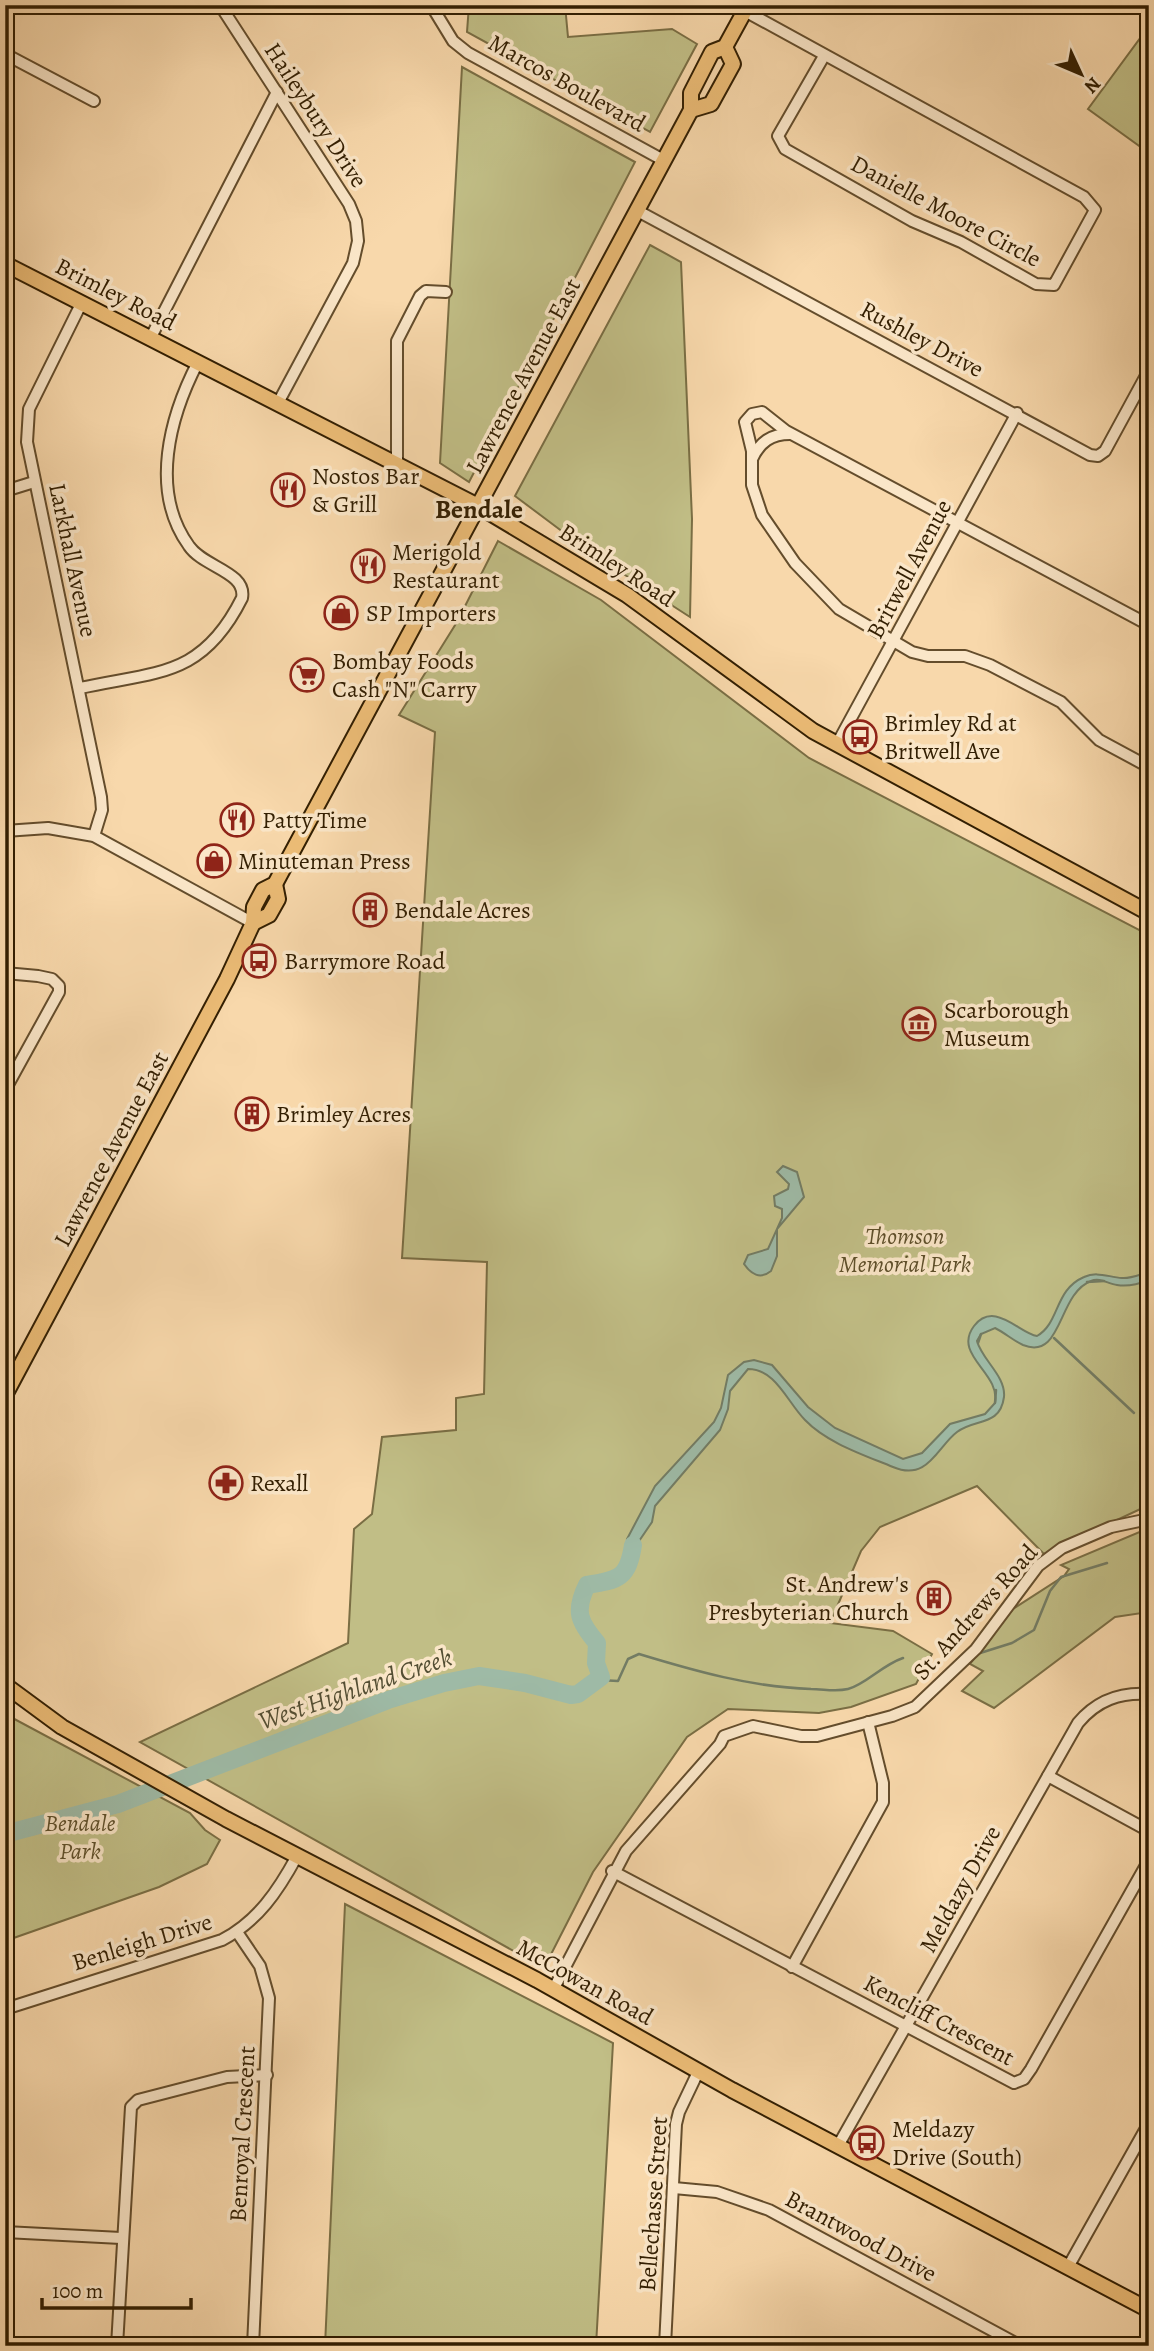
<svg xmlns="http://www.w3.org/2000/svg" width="1154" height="2351" font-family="Alegreya,serif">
  <rect width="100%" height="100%" fill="#f8d8ab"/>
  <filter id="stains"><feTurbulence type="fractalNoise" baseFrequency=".00286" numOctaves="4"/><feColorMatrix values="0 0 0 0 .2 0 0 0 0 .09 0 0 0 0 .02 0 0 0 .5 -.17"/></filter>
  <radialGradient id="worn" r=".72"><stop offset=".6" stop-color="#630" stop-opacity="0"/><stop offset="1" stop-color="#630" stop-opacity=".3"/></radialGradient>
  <g fill="#c1be86" stroke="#7a6e44" stroke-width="2">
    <polygon points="469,5 565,5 568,37 672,29 697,44 650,132 467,32"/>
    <polygon points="1141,37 1149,43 1149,153 1088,109"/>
    <polygon points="462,67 635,162 469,482 440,463"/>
    <polygon points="650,245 681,262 692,519 690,617 591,553 515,496"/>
    <polygon points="498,541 601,600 809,758 1149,935 1149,1505 1044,1554 977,1486 880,1527 861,1551 830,1623 893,1631 932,1654 916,1684 851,1707 819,1713 728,1709 687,1737 593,1872 544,1968 140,1742 348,1643 354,1529 372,1514 382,1437 456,1430 456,1398 484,1394 487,1262 402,1258 435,732 399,715 457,622"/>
    <polygon points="1149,1528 1149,1612 1115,1617 994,1708 962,1691 983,1671 970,1664 1013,1609 1064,1576 1069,1569 1061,1565"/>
    <polygon points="5,1714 190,1813 205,1830 220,1840 207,1864 159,1887 5,1941"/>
    <polygon points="345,1904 613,2043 596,2346 466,2337 449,2346 325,2346"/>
  </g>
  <g fill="#9ebaa6" stroke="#737c64" stroke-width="2">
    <path d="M 783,1166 L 797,1172 L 804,1197 L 777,1229 L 777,1256 L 771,1271 C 760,1280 751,1274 744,1264 L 748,1255 L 768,1249 L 782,1218 L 782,1209 L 775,1206 L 774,1196 L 788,1189 L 789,1184 L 777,1172 Z"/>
    <path d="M 1149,1272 L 1149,1280 C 1139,1284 1128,1287 1117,1285 C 1108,1284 1100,1277 1091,1281 C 1057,1294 1063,1361 1023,1345 C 1014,1341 1005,1333 995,1328 L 981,1334 L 977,1341 C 982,1360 1006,1376 1004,1397 C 1000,1427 975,1418 957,1432 C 937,1447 928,1482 893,1467 C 864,1455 827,1443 805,1420 C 787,1402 776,1369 748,1369 L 730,1391 L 728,1409 L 720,1430 L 655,1506 L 652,1522 L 635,1547 L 627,1539 L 655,1486 L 714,1422 L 721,1408 L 728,1375 L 744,1362 L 754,1360 L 772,1365 L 808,1407 L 835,1428 L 903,1459 L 922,1453 L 950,1424 L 985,1414 L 995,1403 C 1001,1373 952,1355 974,1326 C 994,1300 1019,1333 1037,1336 C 1060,1323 1054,1290 1084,1277 C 1097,1271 1108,1277 1122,1278 C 1130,1279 1141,1274 1149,1272 Z"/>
  </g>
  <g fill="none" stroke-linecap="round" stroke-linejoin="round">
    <g stroke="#737c64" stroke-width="2.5">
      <polyline points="1087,1282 1104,1281"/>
      <polyline points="1054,1338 1134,1413"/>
      <polyline points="978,1343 981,1334"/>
      <polyline points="995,1403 996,1390"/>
      <polyline points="977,1654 1012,1643 1034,1630 1050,1591 1061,1577 1107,1563"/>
      <path d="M 599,1680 L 618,1681 L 628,1659 L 639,1654 C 695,1671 751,1687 811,1689 C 824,1689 835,1692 848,1689 C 865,1685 882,1665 903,1658"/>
    </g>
    <path stroke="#9ebaa6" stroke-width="18" d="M 5,1834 L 118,1804 L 388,1700 L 444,1683 L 479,1676 L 525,1683 L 571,1695 L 578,1694 L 601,1677 L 596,1663 L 597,1643 C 579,1622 574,1611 587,1585 C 619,1580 628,1578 633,1545"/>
    <defs>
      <g id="minor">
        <polyline points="220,5 349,204 356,221 358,241 353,263 278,403"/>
        <polyline points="431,5 453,41 468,53 663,160"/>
        <polyline points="745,11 1084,197 1095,210 1054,285 1036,284 961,242 912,221 785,149 778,136 824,56"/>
        <polyline points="5,54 94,101"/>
        <polyline points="636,210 1090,455 1098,456 1105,451 1149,370"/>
        <polyline points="82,302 29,409 27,442 101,797 102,810 94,836"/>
        <polyline points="151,337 277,92"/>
        <path d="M 752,459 C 760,442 771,434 790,434"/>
        <polyline points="397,463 397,341 420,296 426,291 446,292"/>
        <polyline points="5,491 34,482"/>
        <polyline points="1149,625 786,431 762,412 752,414 745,422 752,451 752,485 762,515 795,563 839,609 912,652 928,656 965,656 990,665 1061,702 1099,740 1149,767"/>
        <path d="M 80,688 C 157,671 202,678 242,598 C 247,572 203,567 189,546 C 149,491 170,416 198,362"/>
        <polyline points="837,744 1017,413"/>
        <polyline points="5,831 48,828 94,836 253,923"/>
        <polyline points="5,973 38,976 52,979 59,986 59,992 5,1090"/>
        <polyline points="1048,1776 1149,1831"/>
        <polyline points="612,1871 1014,2083 1024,2079 1031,2069 1149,1860"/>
        <polyline points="237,1932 260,1966 269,1998 253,2346"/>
        <polyline points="792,1967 883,1802 883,1783 868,1722"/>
        <polyline points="553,1990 626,1851 720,1744 724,1736 753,1726 801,1736 817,1736 892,1716 915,1707 976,1649 1038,1566 1062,1548 1111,1527 1149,1519"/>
        <path d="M 5,2009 L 222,1940 C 258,1921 278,1891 297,1856"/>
        <path d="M 839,2144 L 1078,1723 C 1097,1700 1120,1692 1149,1694"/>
        <polyline points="674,2188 717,2192 769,2210 1021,2346"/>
        <polyline points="5,2232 121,2238"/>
        <polyline points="1068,2267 1149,2123"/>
        <polyline points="117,2346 131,2107 138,2100 227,2077 267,2075"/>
        <polyline points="665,2346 676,2124 679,2112 699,2070"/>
      </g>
      <g id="major">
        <polyline points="691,110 711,104 733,64 725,47"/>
        <polyline points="5,264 480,507 627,595 813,731 1149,913"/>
        <polyline points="253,923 269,915 278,899 275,884"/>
        <polyline points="5,1395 227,979 253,923 254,907 263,890 275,884 691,110 691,93 712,52 725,47 748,5"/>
        <polyline points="5,1685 62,1727 226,1819 537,1980 732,2090 1149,2310"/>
      </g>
    </defs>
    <use href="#minor" stroke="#644d2c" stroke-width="14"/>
    <use href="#major" stroke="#331f02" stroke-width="18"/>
    <use href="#minor" stroke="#fae6c8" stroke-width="10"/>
    <use href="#major" stroke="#ecbc76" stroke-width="14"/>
  </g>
  <defs>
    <symbol id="restaurant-ring" viewBox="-11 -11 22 22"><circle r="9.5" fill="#fae6c8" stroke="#8f2418" stroke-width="1.5"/><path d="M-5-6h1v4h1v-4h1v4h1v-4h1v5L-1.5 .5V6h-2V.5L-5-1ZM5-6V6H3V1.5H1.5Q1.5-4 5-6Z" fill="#8f2418"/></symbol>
    <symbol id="shop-ring" viewBox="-11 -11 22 22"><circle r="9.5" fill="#fae6c8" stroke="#8f2418" stroke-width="1.5"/><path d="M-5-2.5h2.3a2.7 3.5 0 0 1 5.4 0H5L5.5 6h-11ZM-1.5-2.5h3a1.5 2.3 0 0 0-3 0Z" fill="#8f2418"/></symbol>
    <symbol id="supermarket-ring" viewBox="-11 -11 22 22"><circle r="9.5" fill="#fae6c8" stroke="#8f2418" stroke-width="1.5"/><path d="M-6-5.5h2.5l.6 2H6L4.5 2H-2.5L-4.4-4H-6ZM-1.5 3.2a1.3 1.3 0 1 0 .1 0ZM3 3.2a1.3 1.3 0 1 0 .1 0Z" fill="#8f2418"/></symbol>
    <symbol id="bus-ring" viewBox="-11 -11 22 22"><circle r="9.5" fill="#fae6c8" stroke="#8f2418" stroke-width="1.5"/><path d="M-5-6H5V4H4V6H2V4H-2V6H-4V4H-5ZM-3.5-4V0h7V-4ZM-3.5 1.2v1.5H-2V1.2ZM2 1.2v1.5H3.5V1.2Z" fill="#8f2418"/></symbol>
    <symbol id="building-ring" viewBox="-11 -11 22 22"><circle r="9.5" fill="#fae6c8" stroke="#8f2418" stroke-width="1.5"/><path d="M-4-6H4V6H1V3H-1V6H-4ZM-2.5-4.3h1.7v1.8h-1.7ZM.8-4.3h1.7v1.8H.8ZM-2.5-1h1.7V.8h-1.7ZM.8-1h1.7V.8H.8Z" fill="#8f2418"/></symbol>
    <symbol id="museum-ring" viewBox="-11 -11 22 22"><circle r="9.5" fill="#fae6c8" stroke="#8f2418" stroke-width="1.5"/><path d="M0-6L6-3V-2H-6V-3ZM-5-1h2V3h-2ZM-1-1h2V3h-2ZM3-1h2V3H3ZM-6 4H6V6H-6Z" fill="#8f2418"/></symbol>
    <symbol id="pharmacy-ring" viewBox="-11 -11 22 22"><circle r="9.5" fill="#fae6c8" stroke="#8f2418" stroke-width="1.5"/><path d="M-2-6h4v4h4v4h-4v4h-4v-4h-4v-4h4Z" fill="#8f2418"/></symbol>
  </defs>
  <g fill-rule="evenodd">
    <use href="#restaurant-ring" x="269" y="471" width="38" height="38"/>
    <use href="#restaurant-ring" x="349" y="547" width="38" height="38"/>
    <use href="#shop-ring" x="322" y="594" width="38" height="38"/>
    <use href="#supermarket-ring" x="288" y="656" width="38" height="38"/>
    <use href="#bus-ring" x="841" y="718" width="38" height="38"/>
    <use href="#restaurant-ring" x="218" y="801" width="38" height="38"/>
    <use href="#shop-ring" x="195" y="842" width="38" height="38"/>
    <use href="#building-ring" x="351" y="891" width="38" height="38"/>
    <use href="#bus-ring" x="240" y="942" width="38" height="38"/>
    <use href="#museum-ring" x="900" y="1005" width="38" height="38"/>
    <use href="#building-ring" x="233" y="1095" width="38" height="38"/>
    <use href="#pharmacy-ring" x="207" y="1464" width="38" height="38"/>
    <use href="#building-ring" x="915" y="1579" width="38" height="38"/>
    <use href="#bus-ring" x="848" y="2124" width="38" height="38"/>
  </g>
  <g text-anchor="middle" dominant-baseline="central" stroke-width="7" stroke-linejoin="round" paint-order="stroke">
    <g font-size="24" fill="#331f02" stroke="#fae6c8">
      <text transform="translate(567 83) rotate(29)">Marcos Boulevard</text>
      <text transform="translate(316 115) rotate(57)">Haileybury Drive</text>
      <text transform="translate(946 211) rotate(28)">Danielle Moore Circle</text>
      <text transform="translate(116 294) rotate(27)">Brimley Road</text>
      <text transform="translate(922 339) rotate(28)">Rushley Drive</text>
      <text transform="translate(523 376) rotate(-62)">Lawrence Avenue East</text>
      <text transform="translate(73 560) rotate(78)">Larkhall Avenue</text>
      <text transform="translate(617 565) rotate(33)">Brimley Road</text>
      <text transform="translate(909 569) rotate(-62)">Britwell Avenue</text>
      <text transform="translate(111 1149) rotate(-62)">Lawrence Avenue East</text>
      <text transform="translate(975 1612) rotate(-48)">St. Andrews Road</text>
      <text transform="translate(960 1889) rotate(-61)">Meldazy Drive</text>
      <text transform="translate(142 1942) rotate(-17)">Benleigh Drive</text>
      <text transform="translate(585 1982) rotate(29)">McCowan Road</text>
      <text transform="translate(939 2020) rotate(28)">Kencliff Crescent</text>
      <text transform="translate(242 2134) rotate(-87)">Benroyal Crescent</text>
      <text transform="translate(653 2204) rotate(-86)">Bellechasse Street</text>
      <text transform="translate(861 2236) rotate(28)">Brantwood Drive</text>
    </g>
    <g font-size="24" fill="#331f02" stroke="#fae6c8" text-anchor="start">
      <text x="312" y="476">Nostos Bar<tspan x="312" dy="28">&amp; Grill</tspan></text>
      <text x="392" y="552">Merigold<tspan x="392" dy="28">Restaurant</tspan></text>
      <text x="366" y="613">SP Importers</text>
      <text x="332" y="661">Bombay Foods<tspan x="332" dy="28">Cash "N" Carry</tspan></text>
      <text x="884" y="723">Brimley Rd at<tspan x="884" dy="28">Britwell Ave</tspan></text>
      <text x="262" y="820">Patty Time</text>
      <text x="238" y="861">Minuteman Press</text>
      <text x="394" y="910">Bendale Acres</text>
      <text x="284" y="961">Barrymore Road</text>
      <text x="944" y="1010">Scarborough<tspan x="944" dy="28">Museum</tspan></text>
      <text x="276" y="1114">Brimley Acres</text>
      <text x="250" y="1483">Rexall</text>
      <text x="909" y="1584" text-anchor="end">St. Andrew's<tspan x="909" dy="28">Presbyterian Church</tspan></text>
      <text x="892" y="2129">Meldazy<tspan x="892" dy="28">Drive (South)</tspan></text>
    </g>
    <g font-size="24" font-style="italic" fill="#5e4f2a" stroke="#fae6c8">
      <text x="905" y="1236">Thomson<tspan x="905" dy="28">Memorial Park</tspan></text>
      <text x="80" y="1823">Bendale<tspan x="80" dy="28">Park</tspan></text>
    </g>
    <g font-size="26" font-weight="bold" fill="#331f02" stroke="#fae6c8">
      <text x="479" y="509">Bendale</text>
    </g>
    <g font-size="26" font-style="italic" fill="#534e33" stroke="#fae6c8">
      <text transform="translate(355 1689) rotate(-19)">West Highland Creek</text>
    </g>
  </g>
  <rect width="1154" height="2351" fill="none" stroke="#f8d8ab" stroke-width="28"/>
  <rect x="7" y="7" width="1140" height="2337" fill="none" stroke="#331f02" stroke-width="3.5"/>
  <rect x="14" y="14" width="1126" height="2323" fill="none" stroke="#331f02" stroke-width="2"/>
  <g transform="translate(1081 74) rotate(134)" stroke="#fae6c8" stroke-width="5" paint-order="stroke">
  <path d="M0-5L12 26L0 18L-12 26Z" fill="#331f02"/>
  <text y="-10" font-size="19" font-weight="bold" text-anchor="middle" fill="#331f02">N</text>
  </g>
  <path d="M42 2298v10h149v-10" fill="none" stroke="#331f02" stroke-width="3.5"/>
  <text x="52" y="2298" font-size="21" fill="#331f02" stroke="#fae6c8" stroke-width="5" paint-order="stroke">100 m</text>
  <rect width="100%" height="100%" filter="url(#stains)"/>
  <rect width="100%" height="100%" fill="url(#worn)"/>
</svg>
